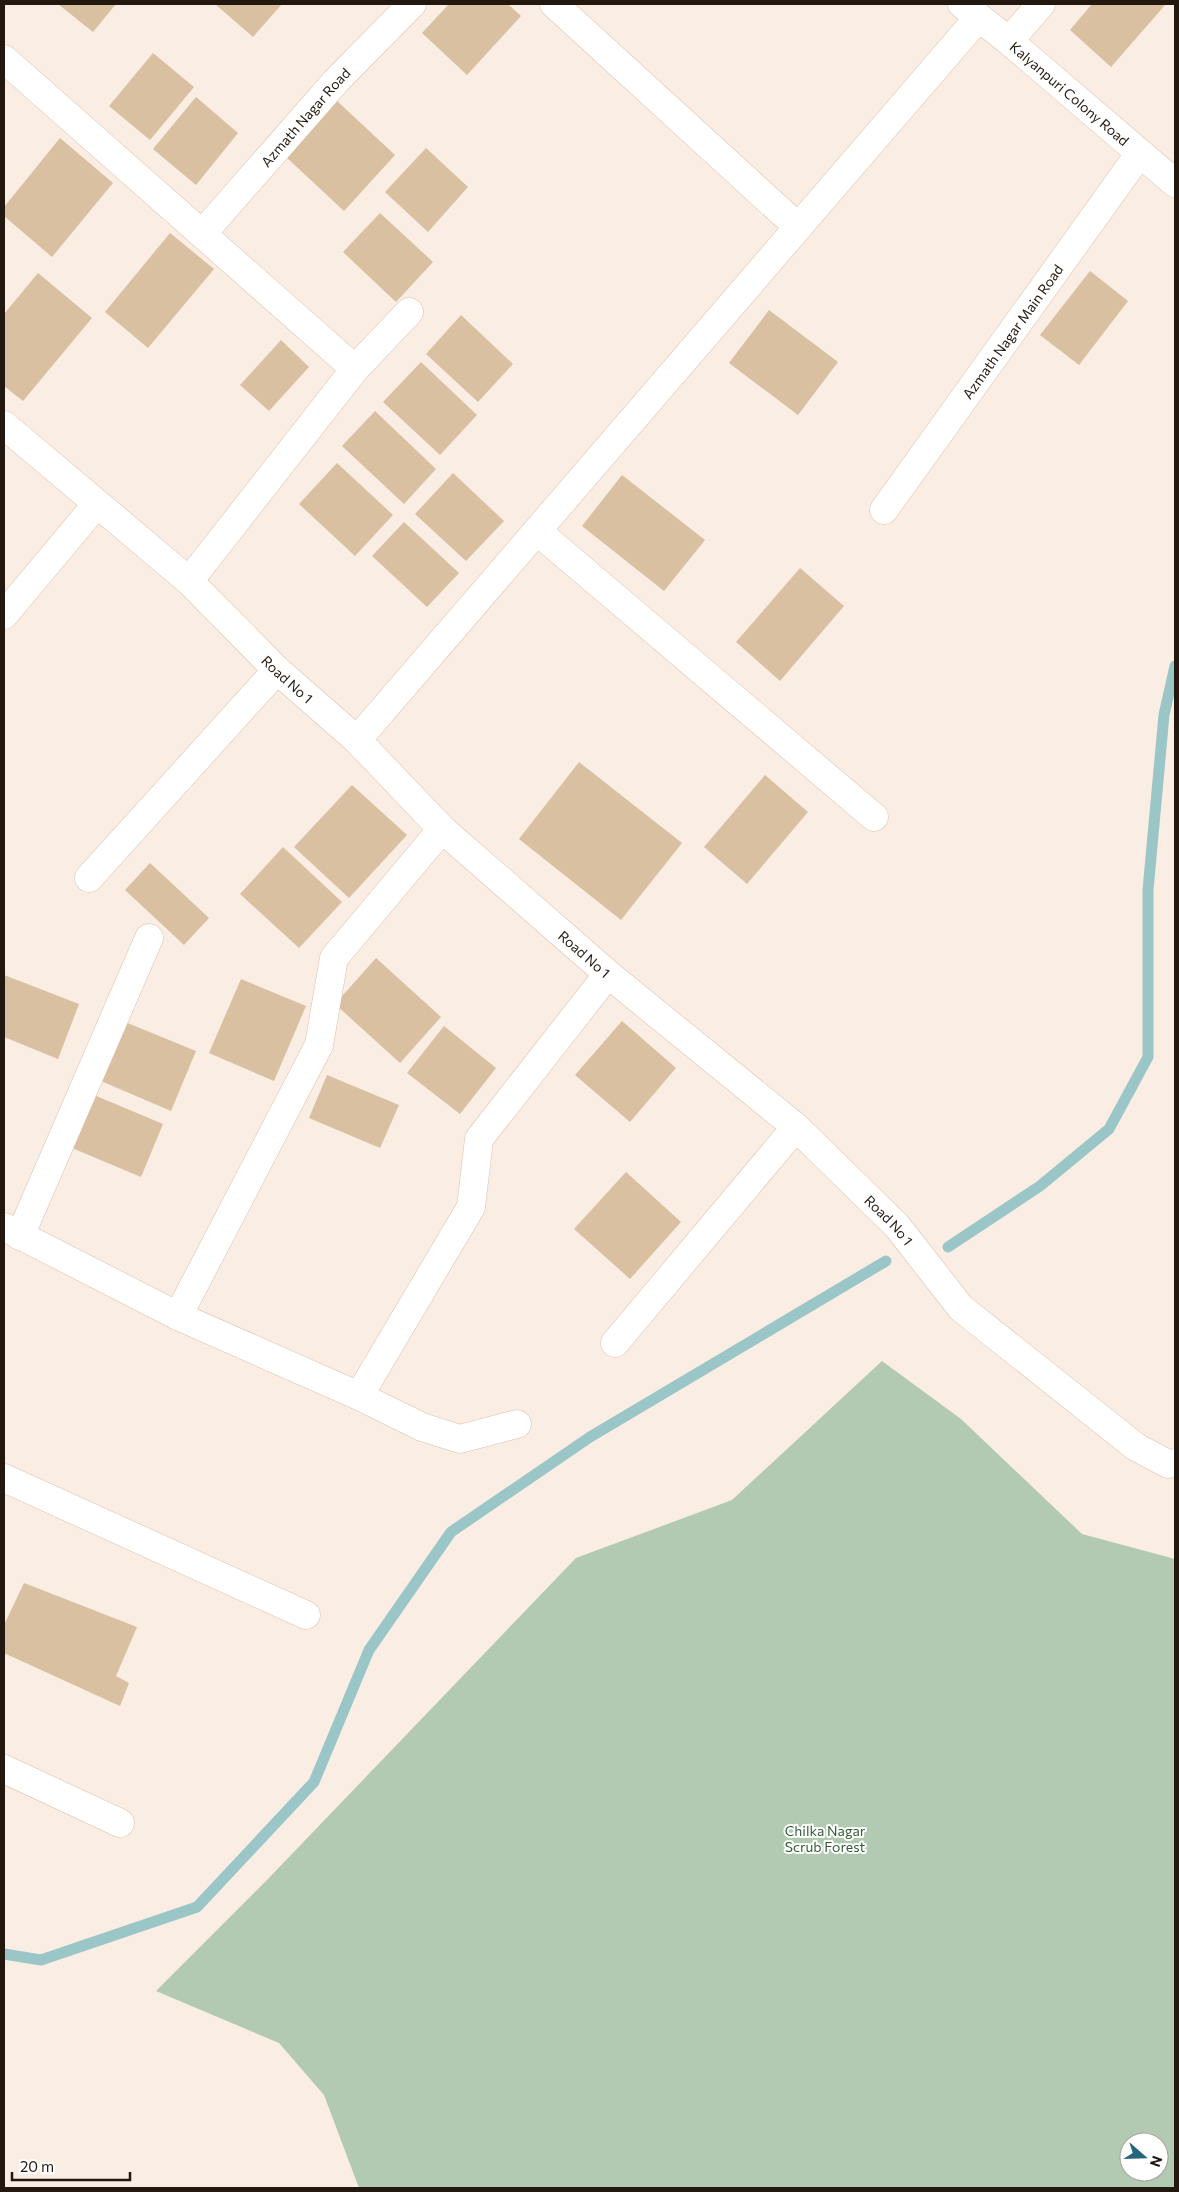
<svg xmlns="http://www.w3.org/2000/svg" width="1179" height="2192" font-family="Commissioner,sans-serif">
  <rect width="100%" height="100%" fill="#faede3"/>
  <path fill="#b2c9b2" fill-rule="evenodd" d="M 882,1361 L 961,1419 L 1082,1534 L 1175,1559 L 1175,2188 L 359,2188 L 324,2095 L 279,2043 L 156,1991 L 266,1881 L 576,1558 L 732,1500 ZM 1129,2142 L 1159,2142 L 1159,2172 L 1129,2172 Z"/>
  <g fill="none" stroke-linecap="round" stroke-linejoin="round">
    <g stroke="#9ac6c8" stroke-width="11">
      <polyline points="948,1247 1040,1186 1109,1129 1148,1057 1148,890 1164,715 1175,666"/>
      <polyline points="4,1954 41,1960 197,1907 314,1782 369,1650 451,1532 590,1437 886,1261"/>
    </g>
  </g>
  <g fill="#d8c0a1">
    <polygon points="58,4 116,4 93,32"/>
    <polygon points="215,4 282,4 253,37"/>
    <polygon points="449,4 508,4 521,16 467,75 422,33"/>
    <polygon points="1092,4 1166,4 1111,67 1070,30"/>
    <polygon points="153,53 194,87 150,140 109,106"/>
    <polygon points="196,97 238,133 196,185 153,149"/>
    <polygon points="337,101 395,155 344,211 286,157"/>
    <polygon points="60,138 113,183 52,257 4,216 4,207"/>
    <polygon points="426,148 468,187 428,232 385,192"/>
    <polygon points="380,213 433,262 396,302 343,252"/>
    <polygon points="170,233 214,269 148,348 105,312"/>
    <polygon points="1090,271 1128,301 1079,365 1040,335"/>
    <polygon points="38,273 92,318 23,401 4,386 4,314"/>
    <polygon points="769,310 838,362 798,415 729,363"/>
    <polygon points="461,315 513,364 478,402 426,354"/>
    <polygon points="281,340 309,367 269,411 240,385"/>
    <polygon points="421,362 477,415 440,455 383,402"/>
    <polygon points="375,411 436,469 404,504 342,446"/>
    <polygon points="337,463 393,515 355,556 299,504"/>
    <polygon points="453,473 504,521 466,561 415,514"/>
    <polygon points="622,475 705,540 664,591 582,526"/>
    <polygon points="404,522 459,573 427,607 372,556"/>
    <polygon points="800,568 844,606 780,681 736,642"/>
    <polygon points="579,762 682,843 621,920 519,839"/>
    <polygon points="765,775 808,812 747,884 704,847"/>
    <polygon points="352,785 407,835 349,898 294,847"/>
    <polygon points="283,847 342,902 299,948 240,894"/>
    <polygon points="150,863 209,918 184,945 125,890"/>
    <polygon points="376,958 441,1017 400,1063 335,1004"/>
    <polygon points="4,975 79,1004 58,1059 4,1037"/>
    <polygon points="241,979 306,1006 274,1081 209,1053"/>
    <polygon points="622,1021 676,1068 630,1122 575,1075"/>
    <polygon points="125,1022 196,1051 171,1111 101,1081"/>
    <polygon points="444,1026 496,1068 460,1114 407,1073"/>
    <polygon points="327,1075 399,1105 380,1148 309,1118"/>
    <polygon points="94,1095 163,1124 141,1177 72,1148"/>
    <polygon points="626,1172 681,1222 630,1279 574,1229"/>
    <polygon points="24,1583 137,1627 116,1676 129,1683 120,1706 4,1653 4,1625"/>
  </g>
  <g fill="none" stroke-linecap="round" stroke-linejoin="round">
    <defs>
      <g id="street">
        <polyline points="554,4 798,227"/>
        <path id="s1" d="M 962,4 L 1009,41 L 1175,183"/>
        <polyline points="1009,41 1041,4"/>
        <polyline points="4,59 355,369"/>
        <path id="s2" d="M 202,234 L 336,81 L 412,4"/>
        <path id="s3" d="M 4,425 L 189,581 L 277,670 L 357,740 L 442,829 L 608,974 L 796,1127 L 897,1226 L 961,1308 L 1136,1447 L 1168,1464 L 1175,1463"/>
        <path id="s4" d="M 884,510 L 1140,153"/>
        <polyline points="537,531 874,817"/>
        <polyline points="189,581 355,369 409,312"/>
        <polyline points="4,615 96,505"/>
        <polyline points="357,740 979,17"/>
        <polyline points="89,878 277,670"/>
        <polyline points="4,1227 178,1316 319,1045 334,958 442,829"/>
        <polyline points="20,1236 149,938"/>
        <polyline points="178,1316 359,1396 422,1427 460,1439 517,1424"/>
        <polyline points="615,1343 796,1127"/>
        <polyline points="359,1396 471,1207 479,1139 608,974"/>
        <polyline points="4,1478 306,1615"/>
        <polyline points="4,1769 120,1823"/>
      </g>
    </defs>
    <use href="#street" stroke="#dfbfa7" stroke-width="29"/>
    <use href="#street" stroke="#fff" stroke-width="28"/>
  </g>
  <g text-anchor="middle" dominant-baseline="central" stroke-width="4" stroke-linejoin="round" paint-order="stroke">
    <g font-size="14" fill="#23180f" stroke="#fff">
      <text stroke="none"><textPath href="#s1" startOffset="140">Kalyanpuri Colony Road</textPath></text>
      <text stroke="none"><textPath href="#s2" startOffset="156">Azmath Nagar Road</textPath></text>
      <text stroke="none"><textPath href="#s4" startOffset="220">Azmath Nagar Main Road</textPath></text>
      <text stroke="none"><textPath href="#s3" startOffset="381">Road No 1</textPath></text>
      <text stroke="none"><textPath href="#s3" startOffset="786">Road No 1</textPath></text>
      <text stroke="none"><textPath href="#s3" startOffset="1191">Road No 1</textPath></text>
    </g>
    <g font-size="14" fill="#335b36" stroke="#fff">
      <text x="825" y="1830">Chilka Nagar<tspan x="825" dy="16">Scrub Forest</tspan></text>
    </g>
  </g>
  <rect width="1179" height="2192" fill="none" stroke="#23180f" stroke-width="10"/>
  <g transform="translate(1144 2157) rotate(110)"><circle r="24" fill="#ffffff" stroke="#a7a39f"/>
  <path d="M0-4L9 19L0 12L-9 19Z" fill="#26667b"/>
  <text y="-8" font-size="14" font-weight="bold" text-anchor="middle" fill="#23180f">N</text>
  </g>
  <path d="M12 2172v8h118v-8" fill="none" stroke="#23180f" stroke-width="2.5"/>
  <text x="20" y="2172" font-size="15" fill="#23180f" stroke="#ffffff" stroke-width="4" paint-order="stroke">20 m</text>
</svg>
